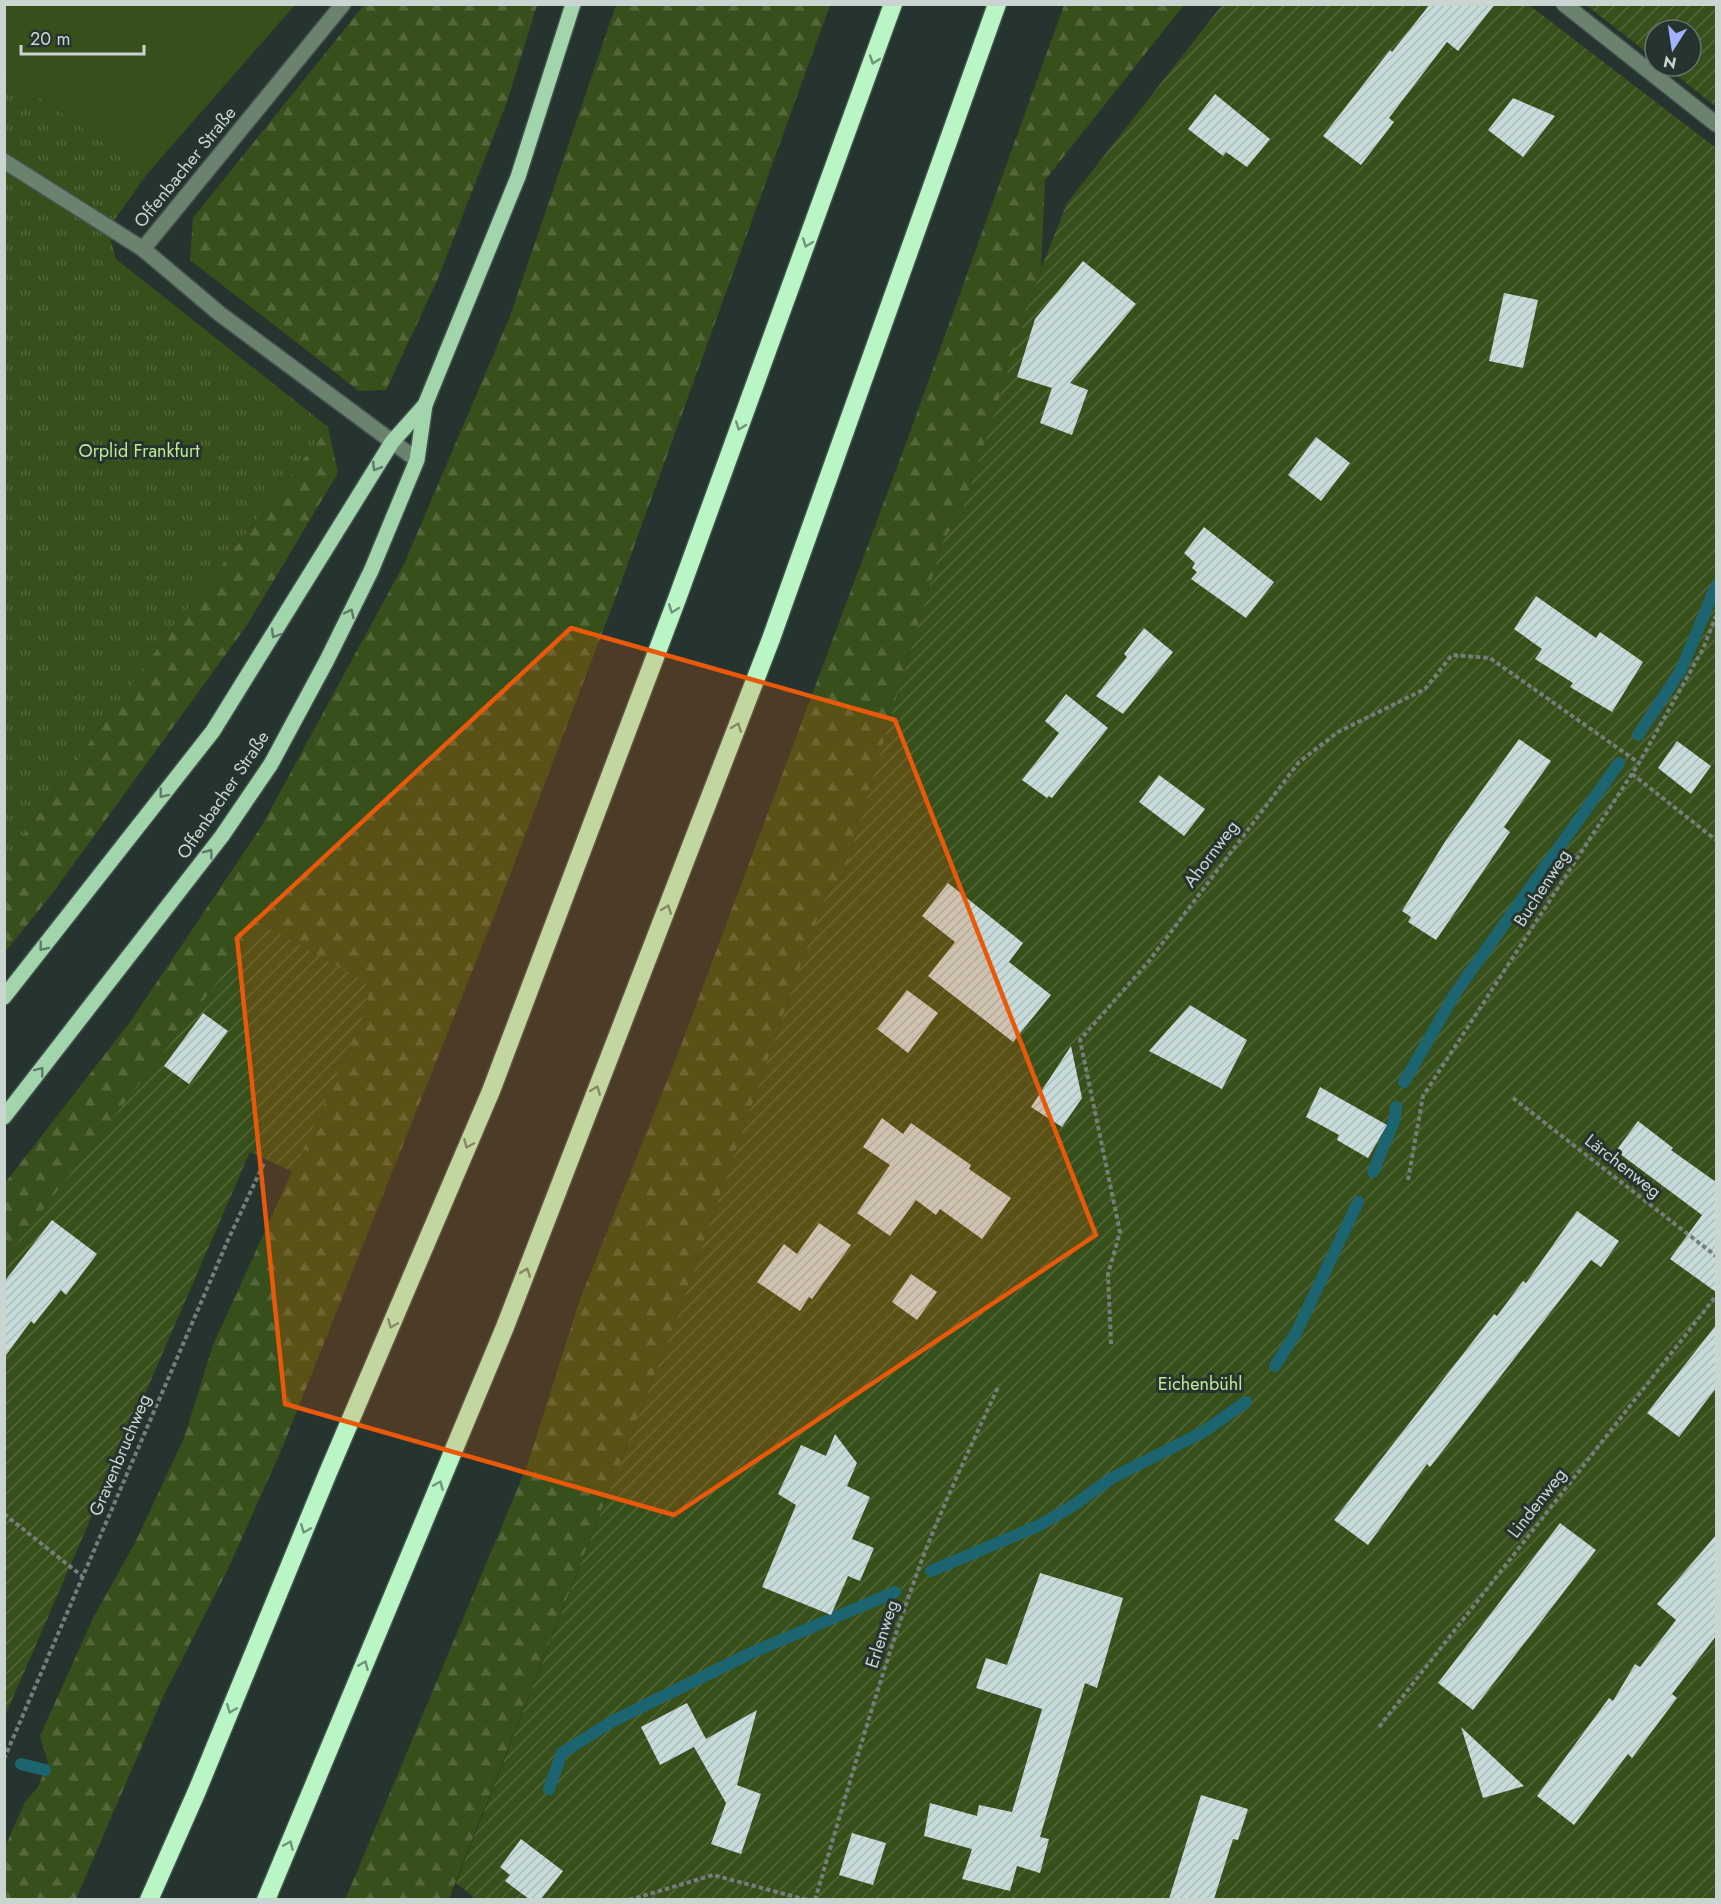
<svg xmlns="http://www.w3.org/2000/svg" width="1721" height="1904" font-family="Jost,sans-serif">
  <defs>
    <pattern id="forest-firs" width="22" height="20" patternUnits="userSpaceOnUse" patternTransform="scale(1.5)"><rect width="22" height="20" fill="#374f1a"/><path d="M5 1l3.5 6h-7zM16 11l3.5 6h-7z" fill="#53673a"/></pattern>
    <pattern id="park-tufts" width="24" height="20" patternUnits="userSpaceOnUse" patternTransform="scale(1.5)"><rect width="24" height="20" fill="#374f1a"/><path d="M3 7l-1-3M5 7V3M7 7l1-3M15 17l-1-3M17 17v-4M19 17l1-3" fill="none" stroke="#53673a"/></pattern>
    <pattern id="garden-furrows" width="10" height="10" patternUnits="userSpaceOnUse" patternTransform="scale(1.5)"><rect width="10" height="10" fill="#374f1a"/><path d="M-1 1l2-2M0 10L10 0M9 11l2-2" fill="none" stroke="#53673a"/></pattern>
    <pattern id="building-hatch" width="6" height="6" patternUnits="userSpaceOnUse" patternTransform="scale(1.5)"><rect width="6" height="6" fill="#c7dcda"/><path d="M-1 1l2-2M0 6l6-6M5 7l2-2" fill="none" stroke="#abbdbb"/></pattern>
  </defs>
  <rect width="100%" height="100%" fill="#25342f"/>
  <polygon fill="#374f1a" points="5,5 295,5 147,174 5,73"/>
  <g fill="url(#forest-firs)">
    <polygon points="364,5 537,5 507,102 437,281 386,390 359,391 190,260 193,218"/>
    <polygon points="616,5 830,5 615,599 497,909 283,1446 228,1569 164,1695 76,1899 5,1899 5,1847 25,1802 38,1787 48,1762 40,1736 93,1618 135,1543 184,1438 213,1345 368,1005 366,982 5,1259 5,1183 130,1022 261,827 404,564 510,316"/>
    <polygon points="1064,5 1184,5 1045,180 1041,269 962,514 943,541 844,875 826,894 675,1323 449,1899 345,1900 527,1466 579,1302 680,1048 909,435"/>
    <polygon points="328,427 338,473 247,625 52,894 5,952 5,859 162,642"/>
  </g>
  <polygon fill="url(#park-tufts)" points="5,73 147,174 108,229 116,259 328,427 162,642 5,859"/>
  <g fill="url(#garden-furrows)">
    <polygon points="1222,5 1529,5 1716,148 1716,1899 477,1900 456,1883 675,1323 826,894 844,875 943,541 962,513 1041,269 1067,203"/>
    <polygon points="1586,5 1716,5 1716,107 1665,66 1691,66 1691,30 1655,30 1655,59"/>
    <polygon points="262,924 366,982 368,1005 293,1172 250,1152 5,1716 5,1259"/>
  </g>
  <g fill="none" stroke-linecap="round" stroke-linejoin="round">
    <g stroke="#1d6471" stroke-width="12">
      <polyline points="1638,735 1681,670 1716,586"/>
      <polyline points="1404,1082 1456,992 1619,763"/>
      <polyline points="1373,1172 1394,1121 1396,1107"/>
      <polyline points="1275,1366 1297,1331 1358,1202"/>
      <polyline points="931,1571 1038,1526 1071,1507 1112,1478 1203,1432 1246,1402"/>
      <polyline points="21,1764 45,1770"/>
      <polyline points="549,1789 562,1753 611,1722 751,1653 895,1592"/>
    </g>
  </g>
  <g fill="url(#building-hatch)">
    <polygon points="1430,4 1495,4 1458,51 1447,42 1389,118 1394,122 1361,165 1323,136 1390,50 1392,52"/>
    <polygon points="1215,94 1270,139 1247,167 1226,152 1223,156 1188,129"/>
    <polygon points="1513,98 1555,116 1523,157 1488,130"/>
    <polygon points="1083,261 1136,304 1070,383 1088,390 1072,435 1040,423 1052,388 1017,377 1035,319"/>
    <polygon points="1504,293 1538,300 1523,368 1489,361"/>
    <polygon points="1316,437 1350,463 1321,501 1288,475"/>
    <polygon points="1204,527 1274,582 1246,618 1191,579 1197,572 1192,568 1195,563 1184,553"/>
    <polygon points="1536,596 1596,638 1600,632 1643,662 1612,712 1570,687 1573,683 1535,659 1542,649 1514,629"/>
    <polygon points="1144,628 1173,652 1123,714 1096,696 1127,657 1124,654"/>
    <polygon points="1066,694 1108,728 1052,798 1049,796 1047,798 1022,780 1059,733 1045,721"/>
    <polygon points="1519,739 1551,761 1504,827 1510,832 1436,940 1408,922 1411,917 1402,911 1446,840"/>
    <polygon points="1677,741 1711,766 1691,794 1658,768"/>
    <polygon points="1159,775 1205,809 1184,836 1139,802"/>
    <polygon points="948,883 1023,943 1009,962 1051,995 1013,1042 928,976 955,942 922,916"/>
    <polygon points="907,990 938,1013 908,1053 877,1029"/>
    <polygon points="1190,1005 1247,1040 1222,1089 1149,1051"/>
    <polygon points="203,1013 228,1031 189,1084 164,1066"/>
    <polygon points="1071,1046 1082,1098 1062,1127 1031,1107"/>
    <polygon points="1320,1087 1387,1125 1368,1158 1337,1140 1339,1135 1306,1117"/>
    <polygon points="882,1118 903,1134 911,1123 971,1165 969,1169 1011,1198 982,1239 940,1209 936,1215 916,1200 890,1236 857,1213 890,1165 863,1147"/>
    <polygon points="1638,1121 1673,1148 1671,1150 1716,1182 1716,1292 1670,1259 1702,1215 1616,1151"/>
    <polygon points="1577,1211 1619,1241 1601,1267 1591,1260 1430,1467 1427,1464 1368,1545 1334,1520 1494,1314 1497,1316 1523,1281 1526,1283"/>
    <polygon points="52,1220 97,1254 66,1295 61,1290 34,1324 31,1321 4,1358 4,1282"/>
    <polygon points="819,1223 851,1245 812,1299 809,1297 800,1311 757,1282 784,1244 797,1254"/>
    <polygon points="911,1274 937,1292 917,1320 892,1302"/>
    <polygon points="1716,1325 1716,1388 1679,1437 1647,1413"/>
    <polygon points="835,1434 857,1463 847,1486 870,1497 852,1539 874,1548 860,1581 848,1576 831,1615 762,1587 796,1505 778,1494 801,1445 826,1456"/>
    <polygon points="1560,1523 1596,1550 1473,1710 1438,1683"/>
    <polygon points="1716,1535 1716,1636 1672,1694 1677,1698 1632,1758 1628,1754 1574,1825 1537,1796 1609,1698 1613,1701 1635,1664 1640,1667 1676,1620 1657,1604"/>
    <polygon points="1040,1573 1123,1598 1097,1688 1085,1683 1040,1837 1049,1839 1040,1873 1017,1866 1010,1891 962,1879 972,1849 924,1836 930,1803 977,1816 979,1805 1012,1812 1042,1709 976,1688 986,1658 1007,1665"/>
    <polygon points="687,1703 706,1739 757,1710 737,1785 761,1794 741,1854 711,1844 726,1803 694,1747 660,1765 641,1727"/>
    <polygon points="1461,1727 1524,1786 1483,1798"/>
    <polygon points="1201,1795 1248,1809 1238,1840 1233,1839 1214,1899 1169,1899"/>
    <polygon points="852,1833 886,1843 873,1885 839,1875"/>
    <polygon points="521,1839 563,1871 541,1899 529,1899 505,1881 510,1875 500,1867"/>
  </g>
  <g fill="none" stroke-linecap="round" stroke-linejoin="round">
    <defs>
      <g id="minor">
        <polyline points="343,4 143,249 220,314 417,460"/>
        <polyline points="1564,4 1716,124"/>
        <polyline points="4,161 143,249"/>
      </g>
      <g id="major">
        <polyline points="4,997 213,731 392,442 425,405"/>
        <polyline points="4,1117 222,836 271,764 327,660 371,571 417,460 425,405 518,177 573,4"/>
      </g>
      <g id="highway">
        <polyline points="149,1900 197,1791 327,1475 491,1091 677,599 893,4"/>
        <polyline points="266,1900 505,1327 771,639 997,4"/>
      </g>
    </defs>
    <use href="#minor" stroke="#43514c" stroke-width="18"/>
    <use href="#major" stroke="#43514c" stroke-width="18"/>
    <use href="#highway" stroke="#43514c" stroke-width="21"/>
    <g stroke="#727f7b" stroke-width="4" stroke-dasharray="4.5 3" stroke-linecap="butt">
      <polyline points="1632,774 1716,840"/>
      <polyline points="1513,1098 1716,1256"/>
      <polyline points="1408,1180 1423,1096 1639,763 1703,649 1716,616"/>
      <polyline points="1111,1344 1108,1274 1120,1232 1080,1040 1149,961 1299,762 1338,732 1425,689 1452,655 1490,658 1639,763"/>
      <polyline points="4,1514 82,1576"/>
      <polyline points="1379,1727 1716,1296"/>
      <polyline points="4,1759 228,1240 264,1163"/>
      <polyline points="629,1900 713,1875 807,1900"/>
      <path d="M 815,1900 C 846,1796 875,1692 911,1590 C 935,1520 968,1453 999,1385"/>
    </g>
    <use href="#minor" stroke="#6b826f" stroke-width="15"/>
    <use href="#major" stroke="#a3d5ad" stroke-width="15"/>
    <use href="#highway" stroke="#baf5c6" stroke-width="18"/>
  </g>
  <defs><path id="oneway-chevron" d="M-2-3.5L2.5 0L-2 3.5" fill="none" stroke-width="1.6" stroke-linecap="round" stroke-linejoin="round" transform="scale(1.5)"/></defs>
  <g stroke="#70947a">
    <use href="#oneway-chevron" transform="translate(874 60) rotate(110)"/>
    <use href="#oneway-chevron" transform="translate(807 243) rotate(110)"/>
    <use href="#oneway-chevron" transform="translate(740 426) rotate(110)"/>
    <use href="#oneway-chevron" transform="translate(673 609) rotate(111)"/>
    <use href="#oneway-chevron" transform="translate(737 727) rotate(-69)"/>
    <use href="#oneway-chevron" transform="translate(667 909) rotate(-69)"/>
    <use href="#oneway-chevron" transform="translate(596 1090) rotate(-69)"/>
    <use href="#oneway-chevron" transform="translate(468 1144) rotate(113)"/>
    <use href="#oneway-chevron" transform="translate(526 1272) rotate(-69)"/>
    <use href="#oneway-chevron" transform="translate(392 1324) rotate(113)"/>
    <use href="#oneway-chevron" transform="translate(439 1485) rotate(-67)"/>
    <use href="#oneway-chevron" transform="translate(305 1529) rotate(112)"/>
    <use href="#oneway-chevron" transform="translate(364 1665) rotate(-67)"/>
    <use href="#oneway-chevron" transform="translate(231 1709) rotate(112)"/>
    <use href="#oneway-chevron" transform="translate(289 1845) rotate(-67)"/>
  </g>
  <g stroke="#5e7c68">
    <use href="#oneway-chevron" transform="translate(376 467) rotate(122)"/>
    <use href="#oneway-chevron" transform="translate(350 613) rotate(-64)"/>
    <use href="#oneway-chevron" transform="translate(275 634) rotate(121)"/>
    <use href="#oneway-chevron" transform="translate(163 794) rotate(128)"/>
    <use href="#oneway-chevron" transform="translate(209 853) rotate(-53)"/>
    <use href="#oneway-chevron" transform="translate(43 947) rotate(128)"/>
    <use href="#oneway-chevron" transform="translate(40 1071) rotate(-52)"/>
  </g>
  <path fill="#e8590c" fill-opacity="0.2" stroke="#e8590c" stroke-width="4.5" stroke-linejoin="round" d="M 571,628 L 895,720 L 1096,1235 L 674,1515 L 285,1404 L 237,938 Z"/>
  <g text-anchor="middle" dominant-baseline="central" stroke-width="6" stroke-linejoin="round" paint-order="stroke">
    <g font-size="18" fill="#cad4d0" stroke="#25342f">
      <text transform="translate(185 167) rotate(-51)">Offenbacher Straße</text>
      <text transform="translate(223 795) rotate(-56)">Offenbacher Straße</text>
      <text transform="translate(1211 854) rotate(-53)">Ahornweg</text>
      <text transform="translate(1542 888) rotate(-57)">Buchenweg</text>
      <text transform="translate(1623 1166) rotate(38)">Lärchenweg</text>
      <text transform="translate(120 1455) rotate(-67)">Gravenbruchweg</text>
      <text transform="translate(1537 1503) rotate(-52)">Lindenweg</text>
      <text transform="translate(882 1634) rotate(-72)">Erlenweg</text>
    </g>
    <g font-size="18" fill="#bfe994" stroke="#25342f">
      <text x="139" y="451">Orplid Frankfurt</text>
      <text x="1200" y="1384">Eichenbühl</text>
    </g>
  </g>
  <rect width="1721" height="1904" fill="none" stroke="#cad4d0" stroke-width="12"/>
  <g transform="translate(1673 48) rotate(192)"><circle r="28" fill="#25342f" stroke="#67746f" stroke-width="1.5"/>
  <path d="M0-4.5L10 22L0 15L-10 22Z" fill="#a3b2fd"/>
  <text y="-9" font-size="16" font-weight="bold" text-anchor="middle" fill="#cad4d0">N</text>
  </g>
  <path d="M21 45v9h123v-9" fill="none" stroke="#cad4d0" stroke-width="3"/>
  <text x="30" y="45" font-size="18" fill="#cad4d0" stroke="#25342f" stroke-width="4.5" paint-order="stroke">20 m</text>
</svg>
